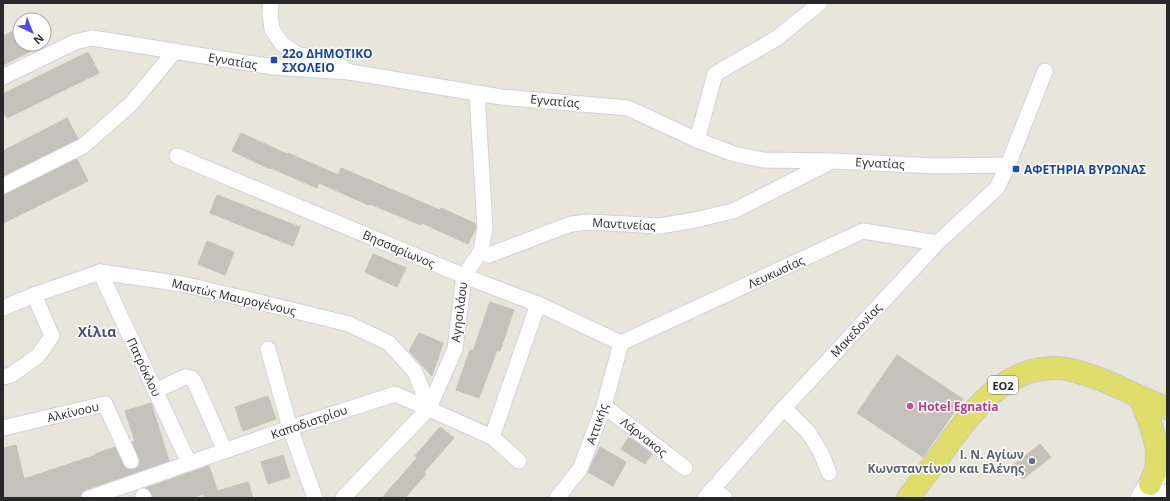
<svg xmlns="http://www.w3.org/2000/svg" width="1170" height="501" font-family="'Open Sans',sans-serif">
  <rect width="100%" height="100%" fill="#e8e6db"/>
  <g fill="#c4c2ba" stroke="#c3c2b5">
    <polygon points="20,28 20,44 45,44 3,65 3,36"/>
    <polygon points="88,52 99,73 7,118 3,111 3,94"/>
    <polygon points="67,118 78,139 3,176 3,151"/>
    <polygon points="241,133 287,154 288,153 338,175 341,168 440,210 441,208 476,224 476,228 468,244 422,223 421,225 370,204 369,205 319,183 317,188 271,168 270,169 232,151"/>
    <polygon points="77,159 88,181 3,223 3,195"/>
    <polygon points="217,195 300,227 293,246 210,213"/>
    <polygon points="207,241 234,252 225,275 198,264"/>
    <polygon points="373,254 406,268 397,287 365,272"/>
    <polygon points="490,302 514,310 500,351 497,350 479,398 456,390 470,350 473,351"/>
    <polygon points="419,333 443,343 432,376 409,351"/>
    <polygon points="897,355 963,399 923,457 857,413"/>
    <polygon points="268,396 276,419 243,431 235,407"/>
    <polygon points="151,403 169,461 86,490 82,492 80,498 3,498 3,448 16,445 24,479 96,455 95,454 115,447 125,468 131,470 135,469 139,466 140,462 139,458 132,442 135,441 125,411"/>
    <polygon points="440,427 454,438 424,472 426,474 405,498 382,498 417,458 415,456"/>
    <polygon points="629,437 652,454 645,464 621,449"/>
    <polygon points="1040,444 1051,457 1023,479 1012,466"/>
    <polygon points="600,447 626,462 613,486 588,472"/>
    <polygon points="283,455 290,477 268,484 261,462"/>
    <polygon points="209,466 217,490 191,498 153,498 151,492 146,488"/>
    <polygon points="248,482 253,498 205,498 204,495"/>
  </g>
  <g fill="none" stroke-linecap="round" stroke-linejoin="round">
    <defs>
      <g id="street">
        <polyline points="271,3 270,14 272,29 282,44 298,55 330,59 349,72"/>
        <polyline points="3,77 75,42 92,38 273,67 350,72 501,97 628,108 697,140 734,154 763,160 833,161 936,166 1008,165"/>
        <polyline points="697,140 715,74 777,38 820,3"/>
        <polyline points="177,156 464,276 538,304 621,343"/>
        <polyline points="3,186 83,146 131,104 175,51"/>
        <polyline points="481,251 489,255 571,224 590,222 659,226 695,220 733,211 830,162"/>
        <polyline points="100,272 189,463"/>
        <polyline points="3,308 34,295 100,272 182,284 255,301 349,324 389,343 415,372 429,408"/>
        <polyline points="621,343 863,231 937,243"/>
        <polyline points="268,349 290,428 315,498"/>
        <polyline points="3,377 11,375 38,356 52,336 34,295"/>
        <polyline points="155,391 185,377 191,378 195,383 225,451"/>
        <polyline points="604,406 685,468"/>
        <polyline points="784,408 809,433 821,453 829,473"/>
        <polyline points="3,428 105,404 131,461"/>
        <polyline points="492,437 538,304"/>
        <polyline points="713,489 725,498"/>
        <polyline points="143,496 144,498"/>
        <polyline points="89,498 290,428 395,394 492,437 519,461"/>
        <polyline points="343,498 429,408 455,349 464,276 481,251 485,227 477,93"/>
        <polyline points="557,498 580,469 604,406 621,343"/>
        <polyline points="705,498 784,408 937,243 997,188 1008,165 1045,71"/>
      </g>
      <g id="secondary">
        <polyline points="1142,498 1150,484 1162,469"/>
        <polyline points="1164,498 1167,496"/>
      </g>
      <g id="primary">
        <path d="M 1140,397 C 1148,419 1161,444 1156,469 C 1155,474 1152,479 1150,484"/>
        <path d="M 908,498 C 918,484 929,471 939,457 C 967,418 1001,367 1055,368 C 1065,368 1076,371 1085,374 C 1114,382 1139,399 1167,408"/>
      </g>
    </defs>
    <use href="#street" stroke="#d1d0df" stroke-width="17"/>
    <use href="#secondary" stroke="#d1d0df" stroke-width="24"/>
    <use href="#primary" stroke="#c7c7c7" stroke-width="24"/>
    <use href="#street" stroke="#fff" stroke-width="15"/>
    <use href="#secondary" stroke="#fff" stroke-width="22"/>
    <use href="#primary" stroke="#dfde6a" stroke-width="22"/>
  </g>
  <g fill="#1a4fb4" stroke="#fff" stroke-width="1.5">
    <rect x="270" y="56" width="8" height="8" rx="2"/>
    <rect x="1012" y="165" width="8" height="8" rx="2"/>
  </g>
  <circle fill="#d1479c" stroke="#fff" stroke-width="1.5" cx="910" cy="406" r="4"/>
  <circle fill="#6b7280" stroke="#fff" stroke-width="1.5" cx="1032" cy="461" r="4"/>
  <g text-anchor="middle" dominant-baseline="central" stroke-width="3" stroke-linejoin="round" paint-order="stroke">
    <rect fill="#fff" stroke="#686868" stroke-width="1" x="988" y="376" width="30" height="18" rx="3"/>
    <g font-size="11" font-weight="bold" fill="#282828">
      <text x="1003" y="385">ΕΟ2</text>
    </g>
    <g font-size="12" font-weight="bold" fill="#164399" stroke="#fff" text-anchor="start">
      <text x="282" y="53">22ο ΔΗΜΟΤΙΚΟ<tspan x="282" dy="14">ΣΧΟΛΕΙΟ</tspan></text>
      <text x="1024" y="169">ΑΦΕΤΗΡΙΑ ΒΥΡΩΝΑΣ</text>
    </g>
    <g font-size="12" fill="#282828" stroke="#fff">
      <text transform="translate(233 61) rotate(9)">Εγνατίας</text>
      <text transform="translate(555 101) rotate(5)">Εγνατίας</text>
      <text transform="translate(880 163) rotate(3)">Εγνατίας</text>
      <text transform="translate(624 224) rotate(3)">Μαντινείας</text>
      <text transform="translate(399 249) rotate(23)">Βησσαρίωνος</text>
      <text transform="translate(776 272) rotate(-25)">Λευκωσίας</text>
      <text transform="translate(234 297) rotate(13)">Μαντώς Μαυρογένους</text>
      <text transform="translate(459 312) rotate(-83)">Αγησιλάου</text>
      <text transform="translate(856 330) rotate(-47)">Μακεδονίας</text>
      <text transform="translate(144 367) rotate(65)">Πατρόκλου</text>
      <text transform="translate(73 412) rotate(-13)">Αλκίνοου</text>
      <text transform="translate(309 422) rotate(-19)">Καποδιστρίου</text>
      <text transform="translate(597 424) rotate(-71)">Αττικής</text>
      <text transform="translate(644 437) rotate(38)">Λάρνακος</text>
    </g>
    <g font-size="12" font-weight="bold" fill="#b23c85" stroke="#fff" text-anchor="start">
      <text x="918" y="406">Hotel Egnatia</text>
    </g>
    <g font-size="12" font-weight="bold" fill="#5b616d" stroke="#fff" text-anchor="end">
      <text x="1024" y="454">Ι. Ν. Αγίων<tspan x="1024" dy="14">Κωνσταντίνου και Ελένης</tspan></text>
    </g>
    <g font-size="14" font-weight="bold" fill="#504e72" stroke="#fff">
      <text x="97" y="331">Χίλια</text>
    </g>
  </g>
  <rect width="1170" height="501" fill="none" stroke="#282828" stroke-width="8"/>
  <g transform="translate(32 32) rotate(137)"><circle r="19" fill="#ffffff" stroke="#a9a9a9"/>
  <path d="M0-3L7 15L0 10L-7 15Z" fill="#544de3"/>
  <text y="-6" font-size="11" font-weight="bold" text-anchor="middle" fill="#282828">N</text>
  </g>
</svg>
